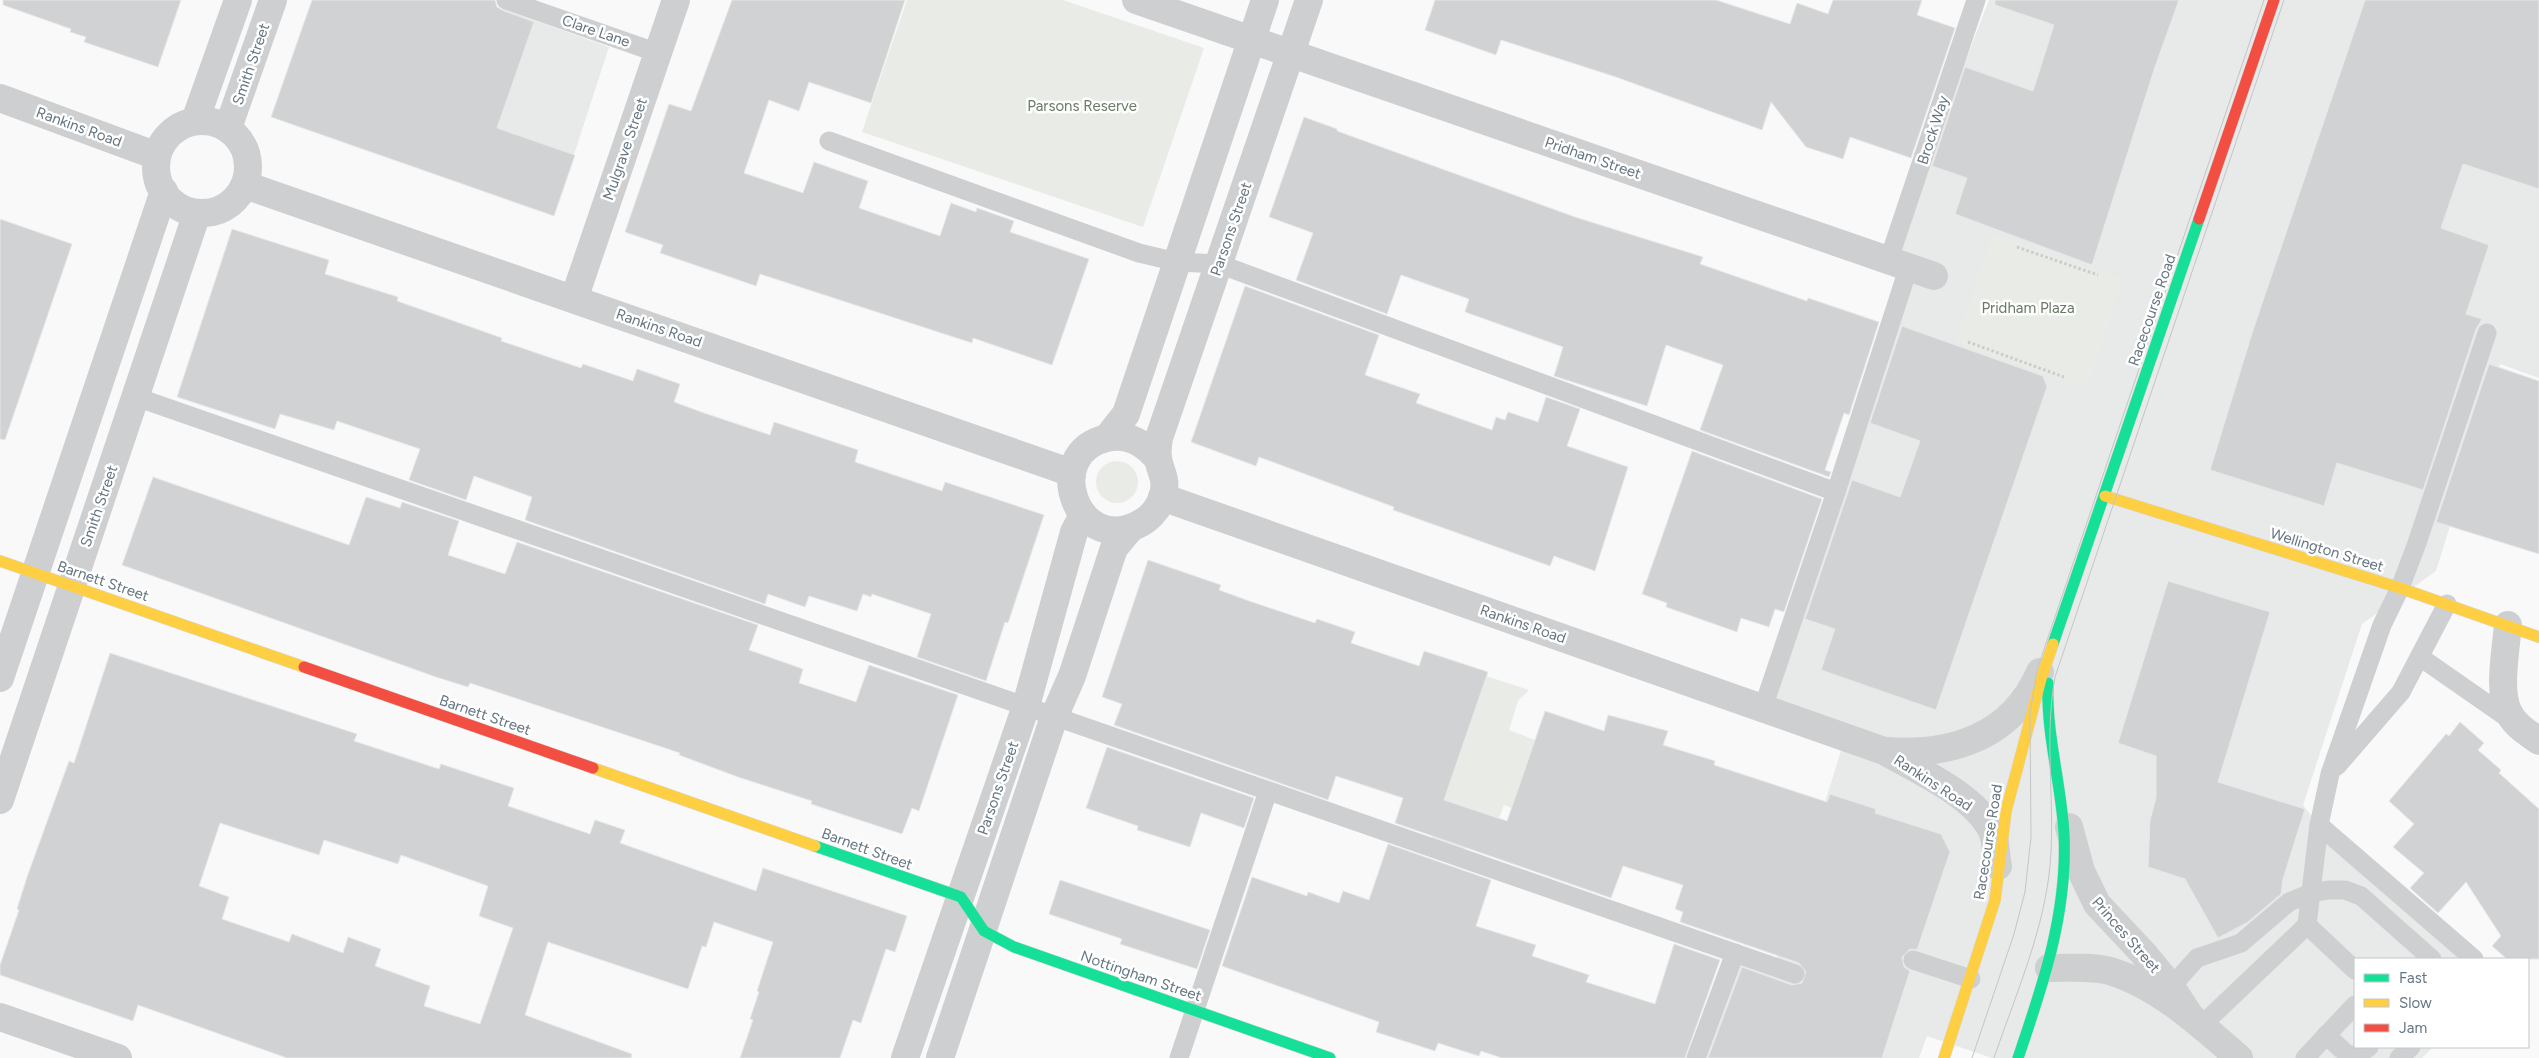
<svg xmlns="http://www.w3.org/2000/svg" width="2539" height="1058" font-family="Figtree,sans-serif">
  <rect width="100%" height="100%" fill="#f9f9f9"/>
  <g fill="#e8e9e9">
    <polygon points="312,0 477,0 609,47 554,216 271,117"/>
    <polygon points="1989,0 2539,0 2539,378 2500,364 2436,571 2362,624 2303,805 2319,825 2485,959 2355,959 2355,1047 2433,1047 2422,1058 1992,1058 1927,1036 1919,1058 1696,1058 1735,953 1774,966 1845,738 1763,708 1908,267 1889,259"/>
  </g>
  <g fill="#e8ebe6">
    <polygon points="907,0 1063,0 1204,48 1143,227 862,132"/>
    <polygon points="1992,234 2123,279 2087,388 1970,349 1956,340"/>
    <circle cx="1117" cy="482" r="21"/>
    <polygon points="1486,676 1529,690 1518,701 1509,730 1535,740 1512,808 1504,805 1499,818 1478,811 1464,851 1431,839"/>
  </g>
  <g fill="#d0d2d3" stroke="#e8e8e8" fill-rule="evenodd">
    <polygon points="3,0 181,0 158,67 84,42 86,37 70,32 71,29 3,5"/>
    <polygon points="312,0 495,0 497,7 502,10 534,22 497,128 575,155 554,216 271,117"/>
    <polygon points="732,0 905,0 871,103 809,82 799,111 769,100 744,173 803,193 814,162 868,181 859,208 940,236 951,203 976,212 977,208 1014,221 1010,232 1089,259 1052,365 973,338 972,343 760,274 756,286 660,253 663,245 625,232 669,104 691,111"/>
    <polygon points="1435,0 1716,0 1790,24 1797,3 1828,14 1833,0 1922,0 1917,15 1955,28 1911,158 1850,137 1843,159 1806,147 1771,102 1762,130 1616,77 1501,40 1496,55 1425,30"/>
    <polygon points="1995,0 2179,0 2155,67 2092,265 1955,214 1967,178 1932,166 1965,67 2033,91 2054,25 1995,5"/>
    <polygon points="2365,0 2539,0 2539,189 2463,164 2441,228 2489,245 2466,314 2482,319 2476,329 2423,490 2337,463 2324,506 2210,470 2253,330"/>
    <polygon points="1304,117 1337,129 1337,131 1575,217 1703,257 1700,264 1807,301 1808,298 1879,322 1849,415 1844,413 1825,470 1831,472 1829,477 1700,430 1723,365 1666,345 1647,406 1554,376 1563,347 1465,312 1469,299 1401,275 1387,314 1296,280 1313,233 1269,217"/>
    <polygon points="0,219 72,244 5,440 0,439"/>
    <polygon points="232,229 329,260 325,274 398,297 397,301 502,338 501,341 581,368 583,364 633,381 637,369 680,384 674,402 704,413 770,435 774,422 858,450 855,462 942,491 945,482 1044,515 1008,623 1005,622 986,681 917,657 931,614 872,594 871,597 863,594 857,611 809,596 805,607 768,594 765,604 525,520 532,497 474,476 466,500 409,480 420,449 337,421 334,430 280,414 275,429 177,397"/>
    <polygon points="1245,286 1379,335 1365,375 1420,394 1416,403 1492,430 1496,417 1505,420 1508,412 1538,422 1546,397 1580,409 1567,446 1628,467 1595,571 1554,556 1550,566 1393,510 1394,507 1259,457 1256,466 1191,442"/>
    <polygon points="1902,326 2043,376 2047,387 1936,710 1821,670 1835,629 1805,619 1852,480 1900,497 1920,441 1870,423"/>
    <polygon points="2489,364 2539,381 2539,554 2436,522"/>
    <polygon points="1692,451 1822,499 1784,612 1775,609 1769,627 1741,618 1737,632 1666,607 1667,603 1642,594"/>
    <polygon points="153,477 349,545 366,497 400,508 402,502 459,521 448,555 505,574 517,542 758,625 749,650 803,669 799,683 856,702 869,665 958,695 919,811 912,808 902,834 811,804 812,801 738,777 679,755 680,753 470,683 468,687 436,677 122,565"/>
    <polygon points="1148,560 1221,585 1219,590 1249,601 1315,623 1317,619 1355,632 1351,643 1419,666 1424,651 1488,672 1444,800 1507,821 1545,711 1604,731 1608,715 1668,731 1663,745 1715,761 1714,765 1827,802 1830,794 1876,809 1875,813 1941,834 1950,852 1917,950 1910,949 1902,957 1904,967 1910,971 1882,1058 1708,1058 1742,967 1792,985 1802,983 1806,972 1799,963 1680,922 1683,912 1675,909 1683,885 1623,866 1611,898 1395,823 1403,798 1336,776 1328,800 1114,725 1122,704 1102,697"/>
    <polygon points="2168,581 2270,612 2218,782 2305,809 2283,879 2281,894 2248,922 2218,938 2185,879 2148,867 2150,820 2156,798 2156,756 2118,743"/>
    <path d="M 110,653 L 357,734 L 354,741 L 439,769 L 441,764 L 514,788 L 508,806 L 590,834 L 595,820 L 625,830 L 620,843 L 756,891 L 763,868 L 907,916 L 895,952 L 886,949 L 861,1023 L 853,1020 L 840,1058 L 740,1058 L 753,1020 L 750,1019 L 759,992 L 757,991 L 773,942 L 714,922 L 706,947 L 702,946 L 688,989 L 548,942 L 525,1015 L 632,1054 L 631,1058 L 287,1058 L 138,1005 L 133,1021 L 0,975 L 0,965 L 19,910 L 17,909 L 27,877 L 69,761 L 74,763 ZM 220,823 L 319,855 L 324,840 L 398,864 L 401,855 L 488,886 L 479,916 L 513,928 L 480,1024 L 424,1006 L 430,986 L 375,966 L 381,949 L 348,937 L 343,953 L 292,934 L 289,942 L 222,919 L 229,897 L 199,886 Z"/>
    <polygon points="2460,722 2484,743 2478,750 2501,770 2499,773 2539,809 2539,959 2507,959 2492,946 2501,936 2466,882 2438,913 2410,888 2424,873 2393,847 2414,824 2389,801 2446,734 2449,736"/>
    <polygon points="1107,747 1254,798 1244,828 1201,813 1190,847 1137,830 1138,826 1086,808"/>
    <polygon points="1388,844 1491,880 1476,926 1536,945 1532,956 1589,975 1586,982 1655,1004 1674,944 1720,960 1685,1058 1502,1058 1481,1051 1479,1056 1438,1043 1435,1051 1376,1032 1379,1022 1222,966 1252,877 1307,896 1308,892 1339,903 1343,891 1369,900"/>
    <polygon points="1060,880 1210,930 1197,969 1120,944 1122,939 1049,914"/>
  </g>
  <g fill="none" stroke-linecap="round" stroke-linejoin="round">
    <defs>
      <g id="fast">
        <polyline points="2053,644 2199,219"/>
        <polyline points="815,846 961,897 984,931 1014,947 1330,1058"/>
        <path d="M 2018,1058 C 2043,985 2068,912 2064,833 C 2061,783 2046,734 2048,683"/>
      </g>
      <g id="slow">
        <polyline points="2105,496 2400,588 2539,637"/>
        <polyline points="0,561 304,667"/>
        <polyline points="593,768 815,846"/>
        <polyline points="1944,1058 1995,900 2006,811 2041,679 2053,644"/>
      </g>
      <g id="jam">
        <polyline points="2199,219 2274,0"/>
        <polyline points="304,667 593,768"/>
      </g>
    </defs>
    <use href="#fast" stroke="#d5d6d7" stroke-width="12"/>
    <use href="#slow" stroke="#d5d6d7" stroke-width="12"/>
    <use href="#jam" stroke="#d5d6d7" stroke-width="12"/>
    <g stroke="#cbcccd" stroke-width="3" stroke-dasharray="2.5 2.5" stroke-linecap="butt">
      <polyline points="2017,247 2098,275"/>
      <polyline points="1968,342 2064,377"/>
    </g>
    <g stroke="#cecfd0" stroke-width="19">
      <polyline points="506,0 658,53"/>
      <polyline points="829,141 1139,253 1177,262 1219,264 1836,492"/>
      <polyline points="1889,259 1976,0"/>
      <polyline points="136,397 1795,974"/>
      <polyline points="2420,657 2512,721"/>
      <polyline points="1763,708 1836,492 1909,266"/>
      <polyline points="2337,766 2401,692 2447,604"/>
      <polyline points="2307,925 2319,825"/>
      <polyline points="2474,959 2319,825 2330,774 2382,625 2400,588 2417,543 2487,333"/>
      <polyline points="1913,960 1971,979"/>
      <polyline points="2163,996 2197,958 2241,943 2289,902 2311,893 2328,890 2345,890 2361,896 2432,959"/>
      <polyline points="2201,1026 2307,925 2355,970"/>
      <polyline points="2326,1035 2351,1058"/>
      <polyline points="2348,1055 2358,1055 2369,1047"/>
      <polyline points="1179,1058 1268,791"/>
      <polyline points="1696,1058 1735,953"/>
      <polyline points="2305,1058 2355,1005"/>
      <polyline points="2399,1058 2411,1047"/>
    </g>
    <g stroke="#cecfd0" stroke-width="28">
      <polyline points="1136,0 1934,276"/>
      <polyline points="0,98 157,156"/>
      <polyline points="195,121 238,0"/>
      <circle cx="202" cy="167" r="46"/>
      <polyline points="228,128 273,0"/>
      <polyline points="245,185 1072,473"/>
      <polyline points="574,299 676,0"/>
      <polyline points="1108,437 1126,414 1265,0"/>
      <path d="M 1157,458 C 1145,444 1128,433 1107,438 C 1041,453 1076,555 1137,525 C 1148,520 1158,510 1162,498 C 1169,479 1159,471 1158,457 C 1157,451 1158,444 1159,438 L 1309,0"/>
      <path d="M 1162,497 L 1884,751 C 1918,771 1975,795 1992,831 C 1997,843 1995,854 1998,866"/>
      <path d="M 2508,625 C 2506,649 2498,690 2508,711 C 2514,725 2528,733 2539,741"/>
      <polyline points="0,678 164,191"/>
      <path d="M 1886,751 C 1951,756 2012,737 2040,672"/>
      <polyline points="0,800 197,213"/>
      <polyline points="2069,827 2081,871 2097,904 2143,953 2171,987 2190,1016"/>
      <path d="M 2049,968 C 2069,968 2091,966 2110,971 C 2159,986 2201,1025 2239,1058"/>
      <polyline points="0,1017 118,1058"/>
      <polyline points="905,1058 1026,706 1074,532 1083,515"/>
      <polyline points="940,1058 1054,717 1072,676 1114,548 1130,529"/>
    </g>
    <use href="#fast" stroke="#16e098" stroke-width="11"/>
    <use href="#slow" stroke="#ffcf43" stroke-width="11"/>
    <use href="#jam" stroke="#f24e42" stroke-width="11"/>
    <g stroke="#c3c5c6" stroke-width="1">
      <polyline points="1972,1058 2014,934 2025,892 2031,837 2030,714 2037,670 2264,0"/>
      <path d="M 1994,1058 C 2014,999 2041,938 2049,875 C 2057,810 2043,743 2055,677 L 2284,0"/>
    </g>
  </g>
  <g text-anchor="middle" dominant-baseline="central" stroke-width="5" stroke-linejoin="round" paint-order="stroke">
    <g font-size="15" fill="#657683" stroke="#fff">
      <text transform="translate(596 31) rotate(19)">Clare Lane</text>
      <text transform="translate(251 64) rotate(-71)">Smith Street</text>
      <text transform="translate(79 127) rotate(20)">Rankins Road</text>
      <text transform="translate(1933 130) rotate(-72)">Brock Way</text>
      <text transform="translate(625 149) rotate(-71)">Mulgrave Street</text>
      <text transform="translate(1593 158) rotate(19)">Pridham Street</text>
      <text transform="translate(1231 229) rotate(-71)">Parsons Street</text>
      <text transform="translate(2152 310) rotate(-71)">Racecourse Road</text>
      <text transform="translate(659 328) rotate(19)">Rankins Road</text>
      <text transform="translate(99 506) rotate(-71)">Smith Street</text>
      <text transform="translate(2327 550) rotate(17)">Wellington Street</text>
      <text transform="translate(103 581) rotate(19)">Barnett Street</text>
      <text transform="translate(1523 624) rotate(19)">Rankins Road</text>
      <text transform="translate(485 715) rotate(19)">Barnett Street</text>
      <text transform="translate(1933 783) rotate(33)">Rankins Road</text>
      <text transform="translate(998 788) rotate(-71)">Parsons Street</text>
      <text transform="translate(1988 842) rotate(-81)">Racecourse Road</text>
      <text transform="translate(867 849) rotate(20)">Barnett Street</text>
      <text transform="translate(2126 935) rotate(49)">Princes Street</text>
      <text transform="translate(1141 976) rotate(19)">Nottingham Street</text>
    </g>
    <g font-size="15" fill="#687a64" stroke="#fff">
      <text x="1082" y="106">Parsons Reserve</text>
      <text x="2028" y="308">Pridham Plaza</text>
    </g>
  </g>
  <rect x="2354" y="958" width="175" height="90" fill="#ffffff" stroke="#c1c8cd"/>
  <rect x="2364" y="974" width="25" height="8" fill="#16e098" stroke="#c1c8cd"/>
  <text x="2399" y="983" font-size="15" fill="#657683">Fast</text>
  <rect x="2364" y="999" width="25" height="8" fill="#ffcf43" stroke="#c1c8cd"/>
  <text x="2399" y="1008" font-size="15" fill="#657683">Slow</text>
  <rect x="2364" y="1024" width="25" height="8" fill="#f24e42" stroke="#c1c8cd"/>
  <text x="2399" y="1033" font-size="15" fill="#657683">Jam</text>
</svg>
